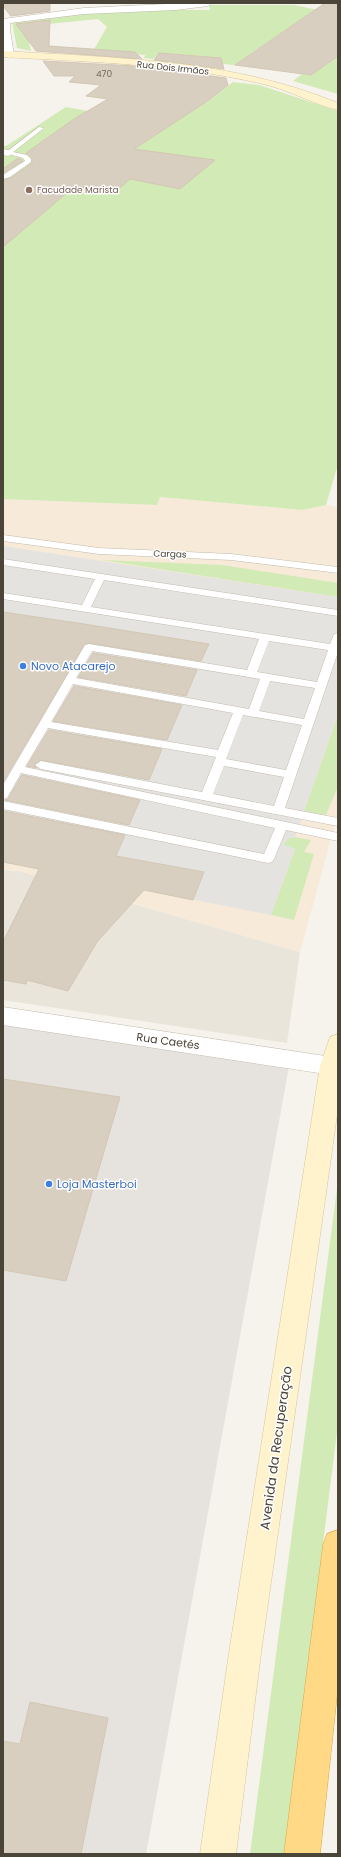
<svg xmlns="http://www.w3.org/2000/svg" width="341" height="1857" font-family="Poppins,sans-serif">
  <rect width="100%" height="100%" fill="#f6f3ec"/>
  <polygon fill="#eae5da" points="3,870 19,871 300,952 287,1043 3,1000"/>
  <polygon fill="#f7ead8" points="160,497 302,510 326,505 338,507 338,813 300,952 19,871 3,870 3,499 157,505"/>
  <polygon fill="#e6e2dd" points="3,1025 290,1061 146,1854 3,1854"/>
  <g fill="#d2eab5">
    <polygon points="209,5 294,5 313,9 338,10 338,21 305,17 246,57 257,68 193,60 195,56 159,53 153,59 144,58 145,55 93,51 107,27 98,19 38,25 28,39 31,51 17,48 12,22 70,14 156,10 210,10"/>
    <polygon points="338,23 338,94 293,81 302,74 311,75 337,57"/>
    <polygon points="233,82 259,85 338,111 338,464 326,505 302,510 160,497 157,505 3,499 3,146 6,146 66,107 99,113 163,96 206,103"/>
    <polygon points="102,560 222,565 338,583 338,597"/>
    <polygon points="338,715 338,786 326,815 304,811"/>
    <polygon points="295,837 311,840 304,852 314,854 294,920 271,915 295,849 282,845 289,838"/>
    <polygon points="338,1181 338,1424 284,1854 250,1854"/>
  </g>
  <polygon fill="#e5e3e0" points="3,546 338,597 338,715 295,837 289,838 283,844 295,849 271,915 3,862"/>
  <g fill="#d8cfc1" stroke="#d3c7b4">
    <polygon points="3,3 50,3 50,11 11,16 3,6"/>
    <polygon points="325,3 338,3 338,56 311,75 235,65"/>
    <polygon points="50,20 49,46 135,52 142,59 36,51 16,24"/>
    <polygon points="159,53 221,58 224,69 154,60"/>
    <polygon points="43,61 134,66 226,78 228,85 209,100 134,149 215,160 180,189 130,179 115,192 75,186 3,247 3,180 11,178 32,163 32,158 26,153 74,119 108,99 86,96 101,85 69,82 75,76 54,76"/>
    <polygon points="18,158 23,161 3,173 3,169"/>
    <polygon points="3,612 84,624 209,644 201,661 89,643 85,644 3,782"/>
    <polygon points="93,653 197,670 186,696 78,677"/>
    <polygon points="74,686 182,705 167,740 53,721"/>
    <polygon points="49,730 162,749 149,780 41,760 34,765 37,768 27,766"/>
    <polygon points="22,775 140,800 129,825 5,800 8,799"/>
    <polygon points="3,811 125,835 116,856 204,872 193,900 144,890 97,942 68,991 27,980 26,984 3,980 3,942 39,869 3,862"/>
    <polygon points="3,1079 120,1097 66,1281 3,1270"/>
    <polygon points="30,1702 108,1718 81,1854 3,1854 3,1741 20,1744"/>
  </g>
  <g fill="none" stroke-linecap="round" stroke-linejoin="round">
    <defs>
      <g id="service">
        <polygon points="39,127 44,128 13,152 27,155 31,159 31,162 10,177 3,179 3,175 25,161 23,158 5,153"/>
        <polygon points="3,535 99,548 231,554 338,567 338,573 231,560 99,554 3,541"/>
        <path d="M 3,559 L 338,610 L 338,616 L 104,580 L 91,607 L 330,644 L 334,634 L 338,633 L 338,652 L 285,808 L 338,818 L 338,826 L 41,769 L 35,765 L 41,761 L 202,792 L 216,757 L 48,728 L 25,767 L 338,833 L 338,841 L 286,830 L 274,859 L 272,862 L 268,863 L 3,809 L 3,801 L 264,854 L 275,828 L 21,773 L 7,798 L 3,799 L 3,785 L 85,645 L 89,644 L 247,670 L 259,639 L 3,599 L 3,593 L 82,605 L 95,579 L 3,565 ZM 269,641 L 328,650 L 317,682 L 257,672 ZM 92,651 L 260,679 L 249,709 L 76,678 ZM 270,681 L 315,688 L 304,719 L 259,711 ZM 73,684 L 233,713 L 218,750 L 51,722 ZM 243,715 L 302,725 L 286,770 L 226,759 ZM 224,766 L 284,777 L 274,806 L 213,794 Z"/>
      </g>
      <g id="minor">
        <polygon points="187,3 212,3 208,6 176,10 84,14 10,23 10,30 14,55 9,58 4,55 3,19 84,8"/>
        <polygon points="3,149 12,151 13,153 8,156 3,155"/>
        <polygon points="3,1007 332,1057 338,1059 338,1073 332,1075 3,1025"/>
      </g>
      <g id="secondary">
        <path d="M 3,51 C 116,58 231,59 338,103 L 338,110 C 313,104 289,90 263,84 C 178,64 90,62 3,57 Z"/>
        <polygon points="338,1034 338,1108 261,1653 236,1854 200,1854 229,1653 320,1066 330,1037"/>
      </g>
      <polygon id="trunk" points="338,1530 338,1686 320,1854 284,1854 323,1545 327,1534"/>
    </defs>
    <use href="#service" stroke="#c2bbae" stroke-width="1"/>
    <use href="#minor" stroke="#c2bbae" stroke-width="1"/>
    <use href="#secondary" stroke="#d6c79b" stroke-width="1"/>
    <use href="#trunk" stroke="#e0a43c" stroke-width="1"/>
    <use href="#service" fill="#fff" fill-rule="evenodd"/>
    <use href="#minor" fill="#fff" fill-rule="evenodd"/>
    <use href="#secondary" fill="#fff3cd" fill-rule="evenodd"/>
    <use href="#trunk" fill="#ffd985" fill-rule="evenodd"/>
  </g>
  <circle fill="#8d6e63" stroke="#fff" stroke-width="1.5" cx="29" cy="190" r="4"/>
  <g fill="#3f7fe0" stroke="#fff" stroke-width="1.5">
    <circle cx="23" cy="666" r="4"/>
    <circle cx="49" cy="1184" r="4"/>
  </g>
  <g text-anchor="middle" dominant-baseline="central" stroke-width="3" stroke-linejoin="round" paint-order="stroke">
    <g font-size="9" fill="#4b4439" stroke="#fff">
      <text transform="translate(173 68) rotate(6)">Rua Dois Irmãos</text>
      <text transform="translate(170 554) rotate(2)">Cargas</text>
    </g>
    <g font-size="9" fill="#6e675b">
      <text x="104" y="74">470</text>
    </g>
    <g font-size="9" fill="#785e54" stroke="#fff" text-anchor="start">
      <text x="37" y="190">Facudade Marista</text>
    </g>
    <g font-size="11" fill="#366cbe" stroke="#fff" text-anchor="start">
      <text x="31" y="666">Novo Atacarejo</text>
      <text x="57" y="1184">Loja Masterboi</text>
    </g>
    <g font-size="11" fill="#4b4439" stroke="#fff">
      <text transform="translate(168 1041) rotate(8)">Rua Caetés</text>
    </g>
    <g font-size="13" fill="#4b4439" stroke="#fff">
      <text transform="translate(276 1448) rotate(-82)">Avenida da Recuperação</text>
    </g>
  </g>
  <rect width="341" height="1857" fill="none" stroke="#4b4439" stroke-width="8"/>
</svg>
